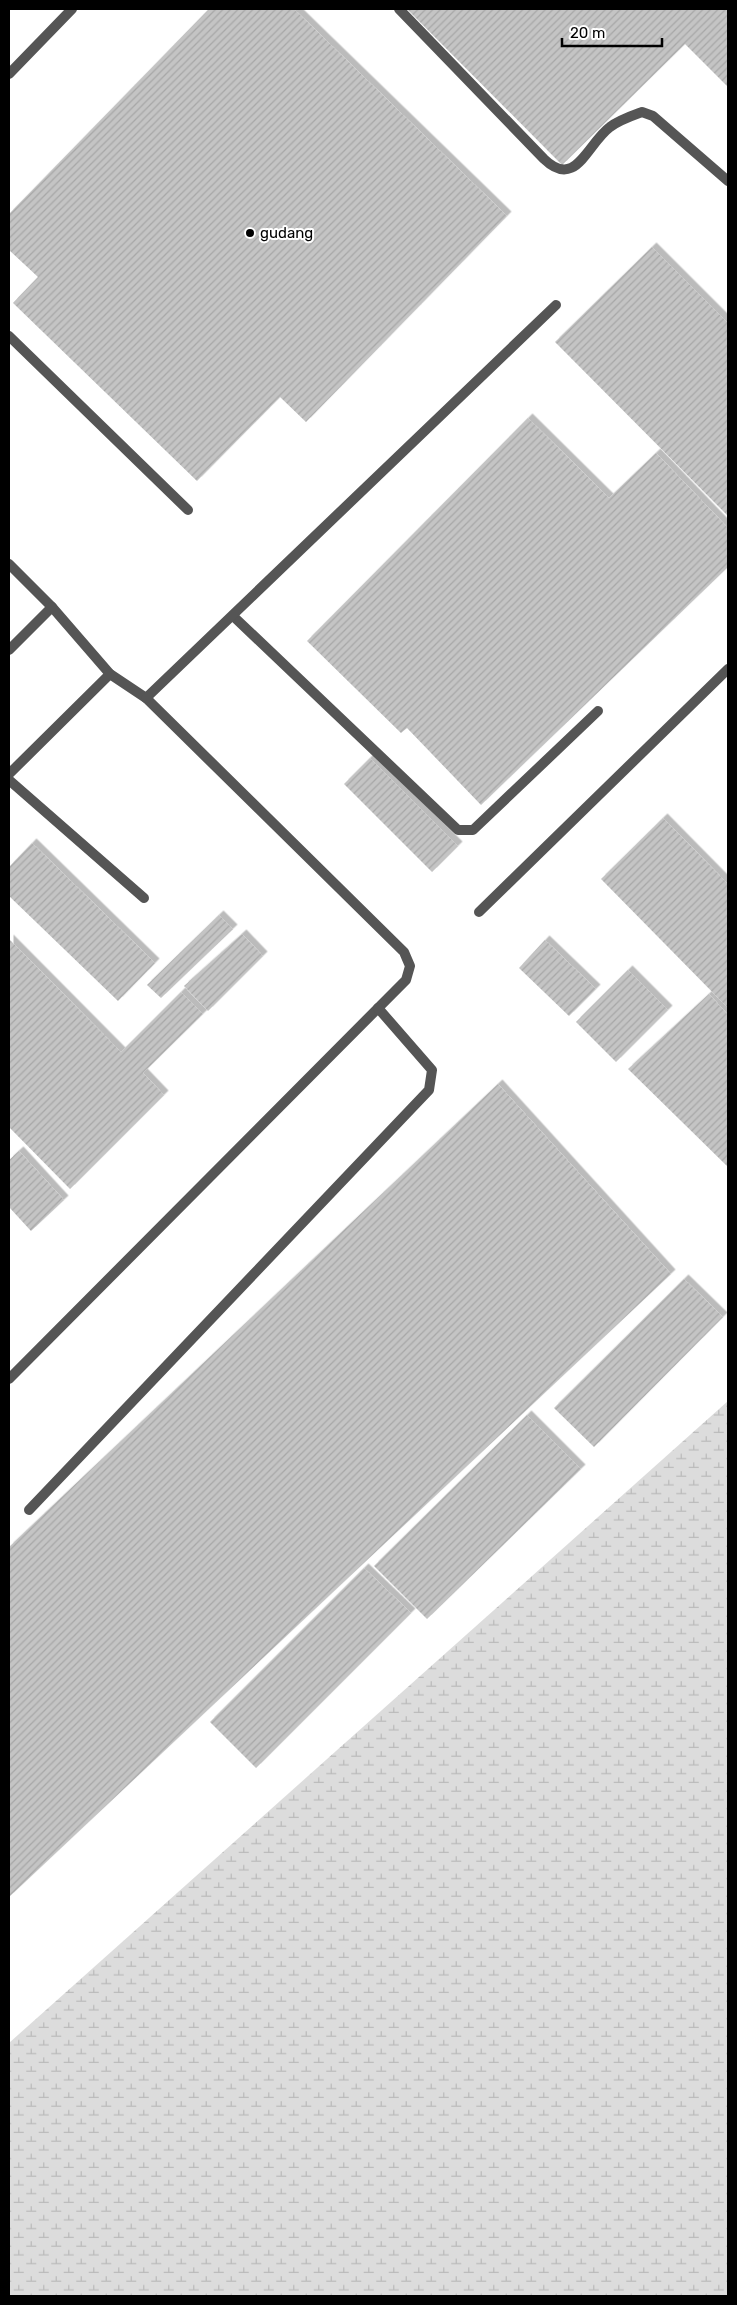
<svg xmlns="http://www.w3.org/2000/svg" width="737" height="2305" font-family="Rubik,sans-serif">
  <defs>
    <pattern id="wetland-marsh" width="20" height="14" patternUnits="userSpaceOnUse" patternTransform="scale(1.25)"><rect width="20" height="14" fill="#dcdcdc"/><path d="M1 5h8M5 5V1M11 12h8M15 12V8" fill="none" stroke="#bbb"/></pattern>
    <pattern id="building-hatch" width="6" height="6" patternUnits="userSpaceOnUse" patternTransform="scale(1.25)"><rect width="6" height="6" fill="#c4c4c4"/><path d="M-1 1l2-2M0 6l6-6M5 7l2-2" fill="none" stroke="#a7a7a7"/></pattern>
    <filter id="shadow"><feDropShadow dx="4.5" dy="-4.5" stdDeviation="0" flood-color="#0004"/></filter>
  </defs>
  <rect width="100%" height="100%" fill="#fff"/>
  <polygon fill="url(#wetland-marsh)" points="728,1401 728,2296 9,2296 9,2043"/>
  <g fill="url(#building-hatch)" filter="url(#shadow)">
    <polygon points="209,9 294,9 507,216 306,422 280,397 197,481 13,303 38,277 9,250 9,214"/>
    <polygon points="407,9 728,9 728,87 685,44 562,165"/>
    <polygon points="652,247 728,323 728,516 555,342"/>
    <polygon points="528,418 609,498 656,453 728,528 728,567 481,805 407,728 401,733 307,641"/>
    <polygon points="370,758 458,846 432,872 344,784"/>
    <polygon points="663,818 728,884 728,1008 601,879"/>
    <polygon points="32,843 155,963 118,1001 9,896 9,867"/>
    <polygon points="219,915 233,929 161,998 147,985"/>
    <polygon points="242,934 263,956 208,1011 184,986"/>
    <polygon points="9,939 121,1052 181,992 203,1014 143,1073 164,1095 70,1189 9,1127"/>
    <polygon points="545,940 596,989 569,1016 519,968"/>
    <polygon points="628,970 668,1010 616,1062 576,1022"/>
    <polygon points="709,994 728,1015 728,1167 628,1069"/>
    <polygon points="498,1084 671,1274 9,1897 9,1547"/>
    <polygon points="19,1151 64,1200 31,1231 9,1207 9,1160"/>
    <polygon points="684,1279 723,1317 594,1447 554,1408"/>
    <polygon points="527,1415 581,1469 427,1619 374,1566"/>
    <polygon points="364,1568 411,1613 256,1768 210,1722"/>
  </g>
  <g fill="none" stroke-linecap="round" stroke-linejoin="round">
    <g stroke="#555" stroke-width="10">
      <path d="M 399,9 L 544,159 C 576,190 587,144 610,127 C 619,120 631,116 642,112 L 653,116 L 728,181"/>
      <polyline points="9,74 72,9"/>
      <polyline points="9,336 188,510"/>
      <polyline points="9,564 52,607 110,674 146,698 404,952 410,966 406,980 9,1379"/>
      <polyline points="233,616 458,830 473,830 598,711"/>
      <polyline points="9,650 52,607"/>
      <polyline points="146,698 556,305"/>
      <polyline points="9,774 110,674"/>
      <polyline points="9,780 144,898"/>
      <polyline points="29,1510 429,1090 432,1070 378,1008"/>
    </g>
    <polyline stroke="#555" stroke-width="10" points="479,912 728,669"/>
  </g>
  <circle fill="#000" stroke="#fff" stroke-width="2" cx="250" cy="233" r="5"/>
  <g text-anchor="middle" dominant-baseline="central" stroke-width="4" stroke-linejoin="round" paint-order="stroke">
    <g font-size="15" fill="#000" stroke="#fff" text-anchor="start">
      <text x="260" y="233">gudang</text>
    </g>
  </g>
  <rect width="737" height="2305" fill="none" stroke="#000000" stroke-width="20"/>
  <path d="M562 38v8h100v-8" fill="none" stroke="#000000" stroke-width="2.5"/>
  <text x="570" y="38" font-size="15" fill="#000000" stroke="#ffffff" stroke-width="4" paint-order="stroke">20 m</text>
</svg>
